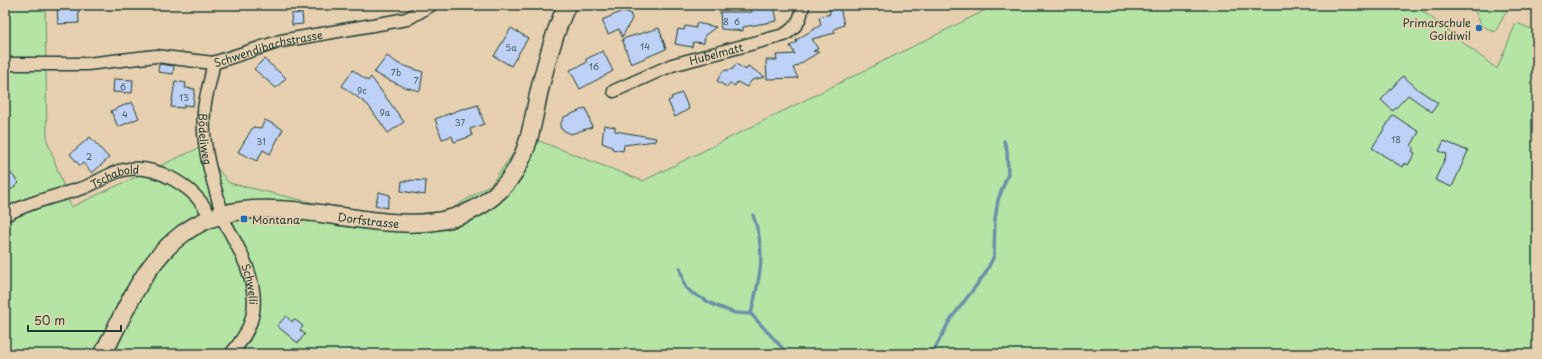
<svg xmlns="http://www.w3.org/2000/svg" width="1542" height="359" font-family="'Playpen Sans',sans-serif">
  <rect width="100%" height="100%" fill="#e6d0af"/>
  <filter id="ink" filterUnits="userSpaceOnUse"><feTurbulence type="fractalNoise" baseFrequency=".025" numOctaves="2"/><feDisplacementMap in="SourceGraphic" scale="8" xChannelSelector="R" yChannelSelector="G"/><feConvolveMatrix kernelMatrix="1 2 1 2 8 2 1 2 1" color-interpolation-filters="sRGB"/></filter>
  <g filter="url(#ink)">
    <g fill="#b5e5a5" stroke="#6a916c">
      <polygon points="5,5 45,5 47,140 71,207 201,147 229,183 314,203 403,216 450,210 491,184 526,136 643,181 996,5 1415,5 1497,69 1516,23 1537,31 1537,354 5,354"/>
      <polygon points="1472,5 1510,5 1495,32 1482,26"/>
    </g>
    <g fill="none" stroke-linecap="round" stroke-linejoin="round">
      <g stroke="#6993a9" stroke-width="3.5">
        <polyline points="680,268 685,287 692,293 716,306 735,313 751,314 788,354"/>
        <path d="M 751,314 C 760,275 767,254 753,215"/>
        <polyline points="932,354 950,320 985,274 994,256 995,219 998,200 1008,174 1007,151 1004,141"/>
      </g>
    </g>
    <g fill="#bed1f6" stroke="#1f3d34">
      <polygon points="57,5 78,6 79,23 58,24"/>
      <polygon points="751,5 774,5 777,21 743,27 743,31 721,29 720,12 752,12"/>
      <polygon points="840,7 844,25 834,29 835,33 812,39 818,49 813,51 819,52 793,68 798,78 767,79 766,60 777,60 776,55 795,54 790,46 797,42 796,40 821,25 819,17 830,14 829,10"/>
      <polygon points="623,11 630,13 632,19 622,37 619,29 608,34 602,20"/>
      <polygon points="302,13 303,24 292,25 291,14"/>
      <polygon points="696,23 716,27 705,35 704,43 693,42 692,47 675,44 678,29 684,30 685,26 696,28"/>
      <polygon points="511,28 528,38 511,66 494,56"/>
      <polygon points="659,28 666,49 631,64 622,39"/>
      <polygon points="603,51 613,71 580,89 570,70 586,63 586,59"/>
      <polygon points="387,56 399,64 423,72 420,91 404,87 374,73"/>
      <polygon points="264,59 286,78 276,88 254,69"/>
      <polygon points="159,64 174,66 173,74 158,72"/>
      <polygon points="736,64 746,70 748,66 765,77 752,80 747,87 737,82 735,86 730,83 727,87 717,81 723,71 733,69"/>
      <polygon points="353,70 368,81 371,77 404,122 388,133 368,105 342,86"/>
      <polygon points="1403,76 1419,90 1438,103 1432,112 1408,95 1393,111 1381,100"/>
      <polygon points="114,79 133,80 132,93 113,92"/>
      <polygon points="175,81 186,83 185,88 195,89 193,106 184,105 184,108 171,107"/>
      <polygon points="682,93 689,109 675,117 668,101 672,99 671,97"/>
      <polygon points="132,102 139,118 118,127 111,111"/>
      <polygon points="478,105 484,124 470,129 472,136 454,142 452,136 442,139 435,119 464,108 464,109"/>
      <polygon points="586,108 592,127 571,134 561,129 560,125 564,117"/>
      <polygon points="1393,115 1419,132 1411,146 1414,148 1412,151 1415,153 1408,165 1404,163 1402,167 1372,148"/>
      <polygon points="265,120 283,129 270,154 263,150 257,161 238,152 253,127 261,128"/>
      <polygon points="604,125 615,127 615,131 656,138 655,141 624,145 623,151 612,149 612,147 602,143"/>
      <polygon points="90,137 109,158 92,173 83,163 80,166 70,154"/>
      <polygon points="1444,141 1468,151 1452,187 1435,180 1447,154 1439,151"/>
      <polygon points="5,166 19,183 5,195"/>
      <polygon points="410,180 426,181 425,195 401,191 402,181 410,181"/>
      <polygon points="379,192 390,195 387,208 375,205"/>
      <polygon points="286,316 292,322 294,319 303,326 300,330 305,334 298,343 277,326"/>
    </g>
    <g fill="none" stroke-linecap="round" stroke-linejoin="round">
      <defs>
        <g id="street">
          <path id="s1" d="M 213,63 C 212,79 205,95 204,111 C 201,146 213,180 222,213"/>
          <path id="s2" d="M 5,64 L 87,64 L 156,56 L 213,63 L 281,41 L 407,19 L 431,5"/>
          <path id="s3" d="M 614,91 L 672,65 L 784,35 C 797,27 801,19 803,5"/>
          <path id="s4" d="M 220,214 C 236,243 261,282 252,317 C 249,331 240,343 231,354"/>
          <path id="s5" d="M 5,215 C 30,202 56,196 83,188 C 96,183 107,175 119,171 C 153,161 196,186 210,217"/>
        </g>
        <g id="secondary">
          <path id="s6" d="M 103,354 C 124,314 141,269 175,240 C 272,155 425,284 508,181 C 529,155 532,124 539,92 C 546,63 554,32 567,5"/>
        </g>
      </defs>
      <use href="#street" stroke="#1f3d34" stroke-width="15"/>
      <use href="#secondary" stroke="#1f3d34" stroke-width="20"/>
      <use href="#street" stroke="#e6d0af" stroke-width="12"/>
      <use href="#secondary" stroke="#e6d0af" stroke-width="17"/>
    </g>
  </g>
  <g fill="#1f6fb2" stroke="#e6d0af" stroke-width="1.5">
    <circle cx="1479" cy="28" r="4"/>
    <rect x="240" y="215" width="8" height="8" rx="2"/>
  </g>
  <g text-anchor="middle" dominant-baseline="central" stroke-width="3.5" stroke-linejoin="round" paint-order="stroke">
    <g font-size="9" fill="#476264">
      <text x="726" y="21">8</text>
      <text x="737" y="21">6</text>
      <text x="645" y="46">14</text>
      <text x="511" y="47">5a</text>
      <text x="594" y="66">16</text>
      <text x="396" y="72">7b</text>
      <text x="416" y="80">7</text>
      <text x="123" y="86">6</text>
      <text x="362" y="90">9c</text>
      <text x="184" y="97">13</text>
      <text x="385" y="112">9a</text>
      <text x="125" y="114">4</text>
      <text x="460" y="122">37</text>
      <text x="1396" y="139">18</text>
      <text x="261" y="141">31</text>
      <text x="89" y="156">2</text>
    </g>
    <g font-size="11" fill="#1f3d34" stroke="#e6d0af" text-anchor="end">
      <text x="1471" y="22">Primarschule<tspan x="1471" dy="13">Goldiwil</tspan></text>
      <text x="252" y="219" text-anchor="start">Montana</text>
    </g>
    <g font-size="11" fill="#1f3d34" stroke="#e6d0af">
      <text stroke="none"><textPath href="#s2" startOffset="266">Schwendibachstrasse</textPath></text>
      <text stroke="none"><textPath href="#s3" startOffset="109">Hubelmatt</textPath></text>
      <text stroke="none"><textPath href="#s1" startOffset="77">Bödeliweg</textPath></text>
      <text stroke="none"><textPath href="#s5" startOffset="117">Tschabold</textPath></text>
      <text stroke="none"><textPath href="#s6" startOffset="337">Dorfstrasse</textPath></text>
      <text stroke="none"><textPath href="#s4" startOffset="77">Schwelli</textPath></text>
    </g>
  </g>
  <rect width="1542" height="359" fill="none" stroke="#e6d0af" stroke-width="20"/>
  <rect x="10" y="10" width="1522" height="339" fill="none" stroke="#1f3d34" stroke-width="1.5" filter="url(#ink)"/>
  <path d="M28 325v6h93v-6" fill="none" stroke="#1f3d34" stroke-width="2"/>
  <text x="34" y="325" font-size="12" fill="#1f3d34" stroke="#e6d0af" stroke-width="3" paint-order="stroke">50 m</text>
</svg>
